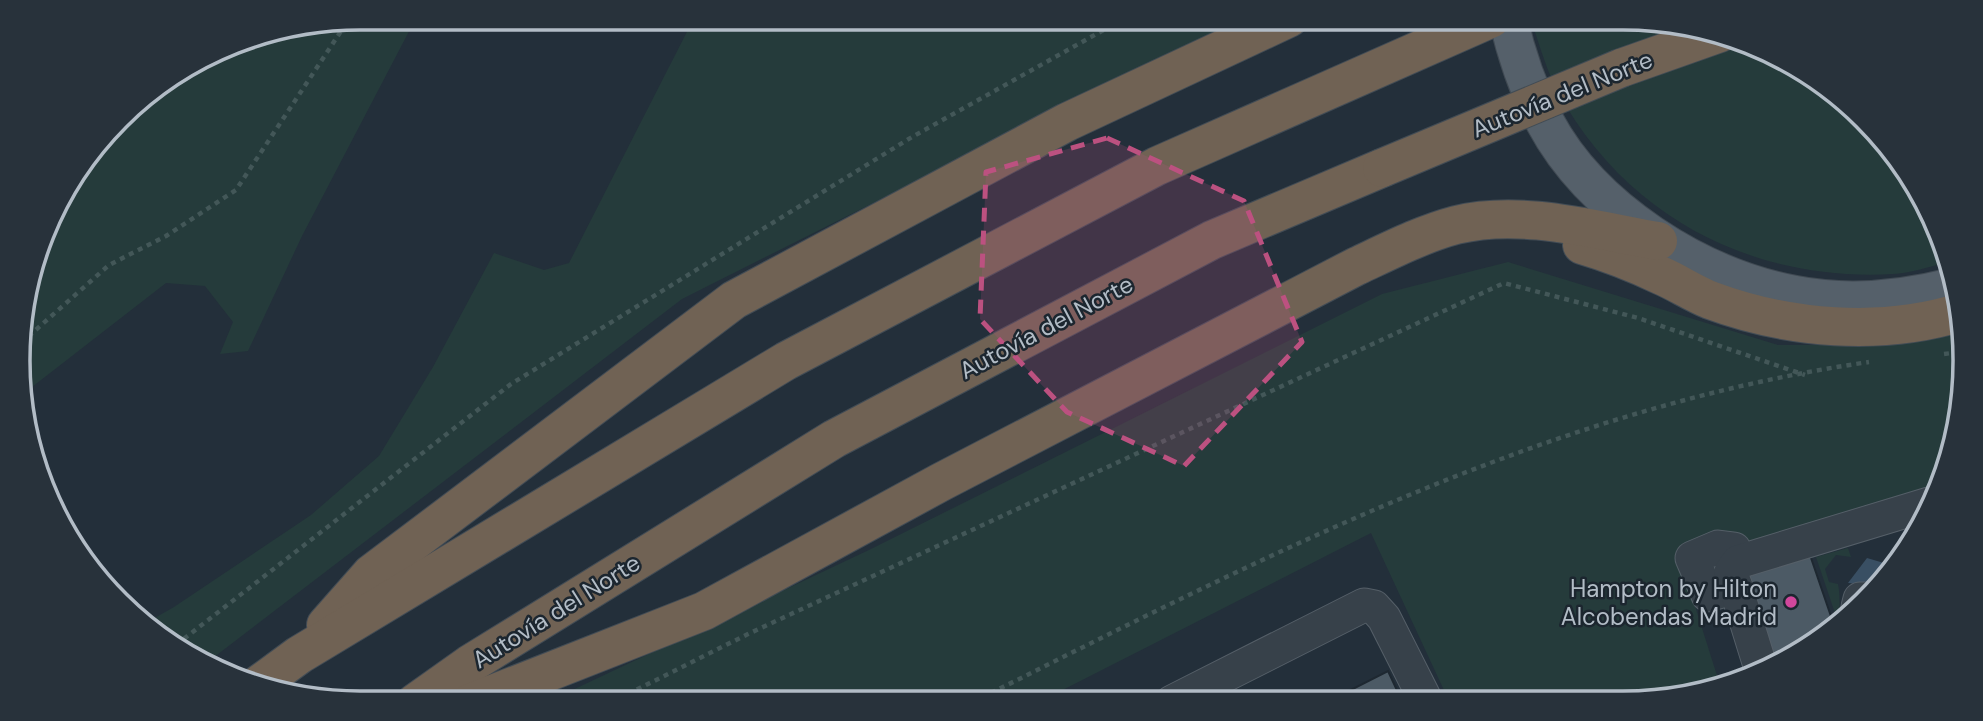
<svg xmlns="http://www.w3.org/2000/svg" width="1983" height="721" font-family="'DM Sans',sans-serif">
  <rect width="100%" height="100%" fill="#232f3a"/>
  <g fill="#253b3b">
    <polygon points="361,18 416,18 302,236 248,351 220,354 233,322 205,286 166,283 23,394 20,315 63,189 135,102 250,36"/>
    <polygon points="694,18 1262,18 1106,86 682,299 209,661 152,633 144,624 174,607 311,515 379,456 433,367 494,253 544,270 569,263"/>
    <path d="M 1530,18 L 1622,18 L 1712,29 L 1832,89 L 1920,189 L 1945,263 C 1928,267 1910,273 1893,274 C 1753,282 1626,217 1558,92 C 1546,70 1539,42 1530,18 Z"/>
    <polygon points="1508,262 1778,345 1876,345 1961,333 1954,450 1939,483 1753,541 1720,534 1677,549 1720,685 1668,701 1449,701 1371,533 1039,702 545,703 871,549 1382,294"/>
    <path d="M 1848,548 L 1851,557 L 1836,555 L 1825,569 L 1829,582 L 1838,584 C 1841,597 1838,613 1842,623 L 1839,625 L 1816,557 Z"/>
  </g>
  <polygon fill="#394f63" points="1867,558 1894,566 1878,585 1848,583"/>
  <g fill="#4c5a65" stroke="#1e2831" stroke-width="2">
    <polygon points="1810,555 1835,628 1777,666 1747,576"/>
    <polygon points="1388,671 1402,701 1329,701"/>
  </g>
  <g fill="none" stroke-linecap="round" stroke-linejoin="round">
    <defs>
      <g id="minor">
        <polyline points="1734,549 1718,547 1692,558 1708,595 1736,587"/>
        <polyline points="1858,607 1860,599 1866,599"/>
        <polyline points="1762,672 1731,572 1738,562 1929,504"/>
        <polyline points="1172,702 1364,605 1374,607 1384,618 1426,701"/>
      </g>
      <path id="major" d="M 1508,18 C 1516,54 1528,89 1545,122 C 1592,210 1699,277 1795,295 C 1846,305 1902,300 1953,287"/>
      <g id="highway">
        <polyline points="1621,68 1720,33"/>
        <path d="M 1582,245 C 1609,253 1637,264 1662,276 C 1678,283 1693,293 1710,300 C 1788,329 1881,337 1961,312"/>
        <polyline points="326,625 371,574 734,300 1067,122 1289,18"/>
        <polyline points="258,685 299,655 786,361 1157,166 1492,18"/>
        <polyline points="415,703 470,664 834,439 1212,240 1382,168"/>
        <path d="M 470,703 L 704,611 L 941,482 L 1357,266 C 1389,251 1422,234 1456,225 C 1521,209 1594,230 1658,241"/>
      </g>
    </defs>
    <use href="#minor" stroke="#555f68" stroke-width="35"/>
    <use href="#major" stroke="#404a53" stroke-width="40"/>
    <use href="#highway" stroke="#424c55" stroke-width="40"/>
    <g stroke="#435758" stroke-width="4.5" stroke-dasharray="5 5" stroke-linecap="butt">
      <polyline points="21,343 109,265 166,236 236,190 349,19"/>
      <polyline points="1944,354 1960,352"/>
      <polyline points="176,645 511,384 912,137 1125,18"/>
      <path d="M 973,702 C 1262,558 1545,409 1869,362"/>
      <polyline points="610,703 748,634 1504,283 1638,318 1805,375"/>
    </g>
    <use href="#minor" stroke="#37414a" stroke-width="33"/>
    <use href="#major" stroke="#55606a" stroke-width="38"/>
    <use href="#highway" stroke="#706254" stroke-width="38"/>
    <defs>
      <polyline id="highway-bridge" points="1382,168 1621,68"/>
    </defs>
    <use href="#highway-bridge" stroke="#424c55" stroke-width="40" stroke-linecap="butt"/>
    <use href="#highway-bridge" stroke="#706254" stroke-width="38"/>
  </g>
  <path fill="#bc5180" fill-opacity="0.2" stroke="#bc5180" stroke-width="5" stroke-dasharray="14 9" stroke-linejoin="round" d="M 1107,138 L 1244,201 L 1302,342 L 1184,466 L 1067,412 L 980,319 L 986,172 Z"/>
  <circle fill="#d1479c" stroke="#1c262f" stroke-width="2.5" cx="1791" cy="602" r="7"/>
  <g text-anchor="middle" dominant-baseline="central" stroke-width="5" stroke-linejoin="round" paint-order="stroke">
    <g font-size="24" fill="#b2bcc6" stroke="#1c262f">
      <text transform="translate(1562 94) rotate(-22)">Autovía del Norte</text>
      <text transform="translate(1046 327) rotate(-28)">Autovía del Norte</text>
      <text transform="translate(556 611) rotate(-32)">Autovía del Norte</text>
    </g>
    <g font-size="24" fill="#b2bcc6" stroke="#1c262f" text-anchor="end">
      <text x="1777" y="588">Hampton by Hilton<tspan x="1777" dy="28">Alcobendas Madrid</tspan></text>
    </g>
  </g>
  <path d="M0 0H1983V721H0ZM360 30H1623A330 330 0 0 1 1953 360V361A330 330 0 0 1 1623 691H360A330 330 0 0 1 30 361V360A330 330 0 0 1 360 30Z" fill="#28323b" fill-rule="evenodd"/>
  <path fill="none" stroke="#b2bcc6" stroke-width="3.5" d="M360 30H1623A330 330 0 0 1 1953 360V361A330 330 0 0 1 1623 691H360A330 330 0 0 1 30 361V360A330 330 0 0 1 360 30Z"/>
</svg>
